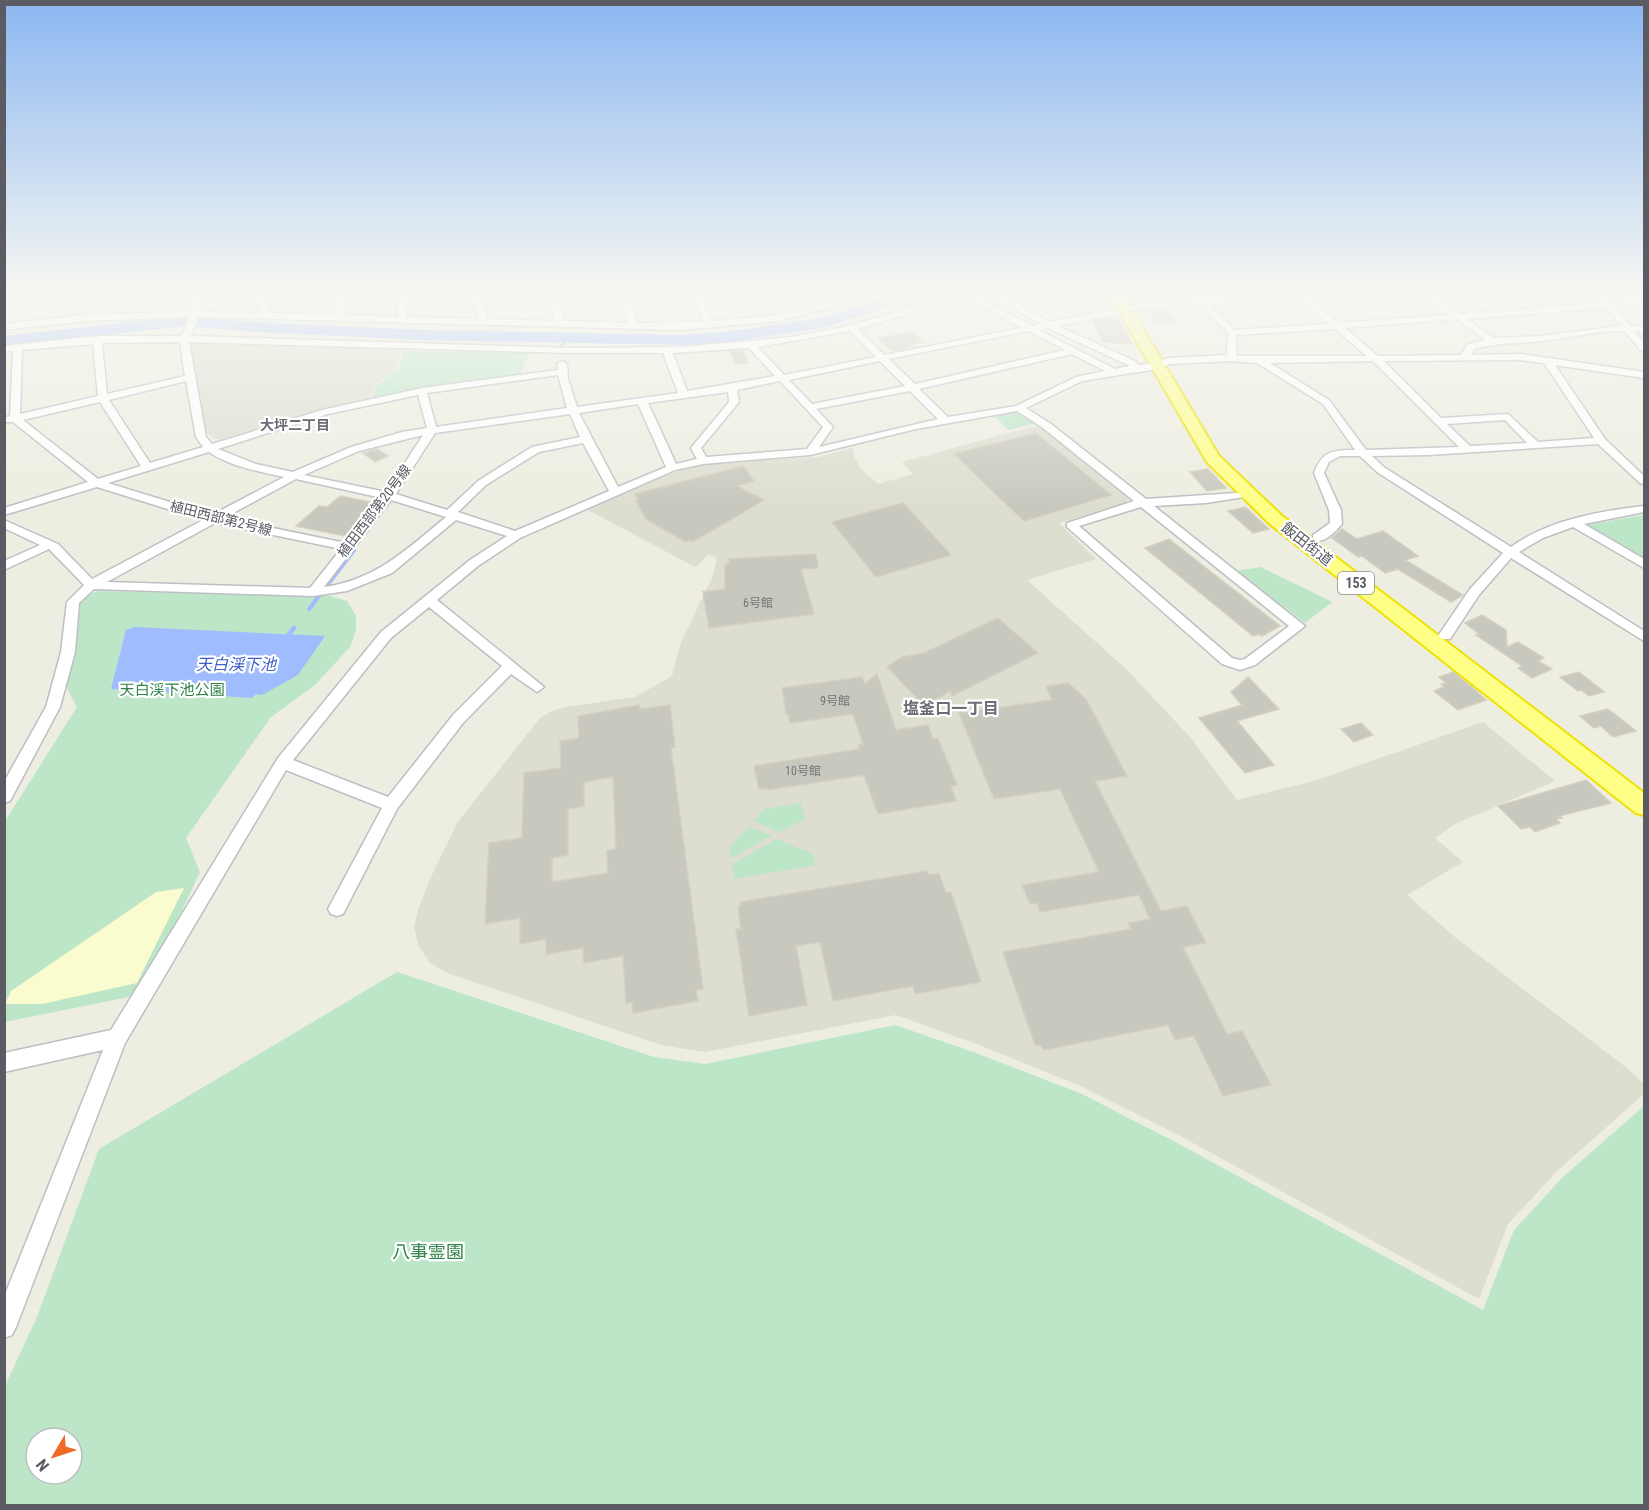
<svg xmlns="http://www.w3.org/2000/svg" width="1649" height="1510" font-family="'Roboto Condensed','Noto Sans JP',sans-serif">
  <rect width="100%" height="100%" fill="#edede1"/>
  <g fill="#ddddd0">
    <polygon points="199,342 402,350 396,370 375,385 370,399 322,409 221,439 214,439 203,428 191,346"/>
    <polygon points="1035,426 1042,428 1128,499 1125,503 1059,523 1096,559 1027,580 1126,669 1191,738 1237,800 1314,781 1483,722 1555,781 1455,824 1435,838 1463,862 1407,895 1456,938 1627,1068 1644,1084 1644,1094 1557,1171 1508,1224 1479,1299 1182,1137 1083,1087 979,1045 896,1015 705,1052 661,1045 447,973 430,963 418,945 414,926 418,910 430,879 457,823 540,718 552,711 566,707 635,697 672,676 681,642 712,578 717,558 709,554 695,567 588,510 661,477 686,469 714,463 818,457 853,448 854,457 862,470 878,484 913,474 902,462"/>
  </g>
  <g fill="#bce6c7" fill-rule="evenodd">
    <polygon points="404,351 529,352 520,376 418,389 372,398 376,386 398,369"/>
    <polygon points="1018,410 1038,423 1009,430 994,416"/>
    <polygon points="1644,515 1644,559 1587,525"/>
    <polygon points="1261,567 1332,602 1305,623 1236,571"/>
    <polygon points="98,591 330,596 347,601 356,616 356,630 350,647 315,685 271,717 186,838 200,872 143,994 5,1022 4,823 77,707 66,686 76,643 78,604 84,596"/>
    <polygon points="801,803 805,819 779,832 754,821 764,809"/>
    <polygon points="749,827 772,836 731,858 729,848"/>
    <polygon points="777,839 813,854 815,865 734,879 732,864"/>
    <path d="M 397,972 L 654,1057 L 705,1064 L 895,1025 L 976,1053 L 1082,1094 L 1181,1145 L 1483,1310 L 1514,1230 L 1563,1177 L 1644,1106 L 1644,1505 L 5,1505 L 5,1386 L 37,1317 L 99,1149 ZM 36,1438 L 72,1438 L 72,1474 L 36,1474 Z"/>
  </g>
  <polygon fill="#fafbce" points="184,888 137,983 42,1004 5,1004 11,991 156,892"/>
  <polygon fill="#9fbcff" points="134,627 325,636 298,675 262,695 256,694 252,698 111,689 126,630"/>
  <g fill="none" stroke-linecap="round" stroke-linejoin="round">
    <polyline stroke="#9fbcff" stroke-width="3" points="562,346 567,338"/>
    <g stroke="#9fbcff" stroke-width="4">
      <polyline points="329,583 354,550"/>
      <polyline points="309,609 319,596"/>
    </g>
    <polyline stroke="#9fbcff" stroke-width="4.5" points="289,634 294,628"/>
    <polygon fill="#9fbcff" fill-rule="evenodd" points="896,294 922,294 920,297 822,328 726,342 682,345 425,340 256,332 185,326 4,346 4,336 185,316 256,322 425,330 682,335 726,332 820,318"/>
  </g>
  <g fill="#c8c8be" stroke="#d2d1bf" stroke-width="1.5" fill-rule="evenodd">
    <polygon points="1168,309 1177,322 1156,322 1149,311"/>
    <polygon points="1113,317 1118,319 1132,344 1103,342 1093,321"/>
    <polygon points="912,332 923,342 913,344 916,346 891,351 878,338"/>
    <polygon points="730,351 744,351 748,363 735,364"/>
    <polygon points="1036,433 1111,495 1024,521 954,454"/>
    <polygon points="377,449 388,456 375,462 363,453"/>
    <polygon points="743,466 754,481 737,486 764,500 692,542 689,540 686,542 647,520 636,501 639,500 635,494"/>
    <polygon points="1208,469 1226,488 1207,491 1190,472"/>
    <polygon points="340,496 375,503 345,536 296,526 319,506 327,507"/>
    <polygon points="903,503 951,555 876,577 832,522"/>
    <polygon points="1245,507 1269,529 1253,533 1228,511"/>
    <polygon points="1342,529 1357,539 1383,531 1418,556 1405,560 1463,595 1451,602 1398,569 1385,573 1362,556 1358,557 1332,538"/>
    <polygon points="1169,539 1280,626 1262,636 1259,634 1253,636 1145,548"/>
    <polygon points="816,554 818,568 801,569 814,614 709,628 703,592 725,589 725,565 729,564 729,559"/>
    <polygon points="1482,615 1506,630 1507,647 1518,642 1544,658 1538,661 1552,669 1532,678 1518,668 1522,666 1476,635 1479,634 1465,623"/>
    <polygon points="998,618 1038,653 952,696 950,691 925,706 887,667 902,657 924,653"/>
    <polygon points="1453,672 1473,688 1486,700 1458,710 1434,691 1444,687 1441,684 1446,683 1439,677"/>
    <polygon points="1579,672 1604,692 1589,696 1581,690 1578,691 1560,677"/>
    <polygon points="877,674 896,730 928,725 933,739 938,738 957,785 951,786 956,801 878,814 864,775 768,790 767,788 759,789 754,766 859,749 858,745 863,744 853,714 790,723 788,714 786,714 782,688 862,677 865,684"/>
    <polygon points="1248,677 1279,709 1237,721 1274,765 1245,773 1199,718 1242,705 1231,692"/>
    <polygon points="1068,683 1086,699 1127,776 1095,781 1161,911 1187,906 1206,943 1183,947 1227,1034 1242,1031 1271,1085 1223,1096 1194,1036 1175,1040 1168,1025 1044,1050 1040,1045 1035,1045 1003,952 1131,929 1128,923 1150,919 1139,895 1040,912 1037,903 1030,904 1022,885 1099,872 1060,789 994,799 959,713 1052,700 1046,686"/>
    <path d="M 639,705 L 640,709 L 670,705 L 675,747 L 671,748 L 703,989 L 696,990 L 698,1001 L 633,1013 L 632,1002 L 626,1003 L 623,956 L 584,963 L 583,948 L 546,954 L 546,939 L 520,944 L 520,918 L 485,924 L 489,843 L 522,838 L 524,773 L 561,768 L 560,741 L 579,738 L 578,716 ZM 613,777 L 616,849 L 607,851 L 608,873 L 552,882 L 552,858 L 568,855 L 568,809 L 584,806 L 584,782 Z"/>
    <polygon points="1608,709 1636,731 1613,737 1601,726 1594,728 1580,716"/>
    <polygon points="1361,723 1373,735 1354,742 1341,729"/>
    <polygon points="1586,780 1611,803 1559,816 1562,818 1556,819 1560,823 1535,832 1530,827 1521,829 1498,806"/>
    <polygon points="927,871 929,875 939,873 946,893 951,892 981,982 915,994 913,986 833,1001 820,942 796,946 807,1005 749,1016 736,929 741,929 738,907 741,906 740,902"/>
  </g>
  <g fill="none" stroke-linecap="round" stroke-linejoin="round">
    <defs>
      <g id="minor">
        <polygon points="4,294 111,294 65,300 4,298"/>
        <path d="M 186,294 L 194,294 L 201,308 L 200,312 L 260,313 L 257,294 L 265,294 L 269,313 L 335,315 L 333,294 L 341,294 L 344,315 L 398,317 L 397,294 L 405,294 L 406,317 L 479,319 L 472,294 L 480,294 L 487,319 L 556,321 L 545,294 L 553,294 L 565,321 L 629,323 L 618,294 L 626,294 L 638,323 L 704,322 L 691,294 L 699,294 L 712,321 L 778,315 L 863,294 L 879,294 L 778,321 L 681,330 L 198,317 L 191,336 L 569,348 L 680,347 L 791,337 L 844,327 L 895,313 L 942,294 L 955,294 L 901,316 L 858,329 L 884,355 L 1022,328 L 960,294 L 971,294 L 1032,326 L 1041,324 L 988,294 L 999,294 L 1050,322 L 1144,303 L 1196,300 L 1194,297 L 1198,294 L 1204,299 L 1262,294 L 1305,294 L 1339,323 L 1450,315 L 1423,294 L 1433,294 L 1460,314 L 1600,303 L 1587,294 L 1598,294 L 1610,302 L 1644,299 L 1644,304 L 1615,307 L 1630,326 L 1644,326 L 1644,332 L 1635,331 L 1644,344 L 1644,352 L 1641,351 L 1625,331 C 1597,330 1570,338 1542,341 C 1519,344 1497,342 1474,349 L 1471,355 L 1521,354 L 1644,372 L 1644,378 L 1555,365 L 1605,439 L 1644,476 L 1644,484 L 1640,483 L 1598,444 L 1429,455 L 1372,456 L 1385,468 L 1511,547 C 1548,520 1600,511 1644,506 L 1644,512 L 1584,524 L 1644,559 L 1644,568 L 1573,527 L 1543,538 L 1519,552 L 1644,631 L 1644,641 L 1511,558 L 1479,595 L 1450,639 L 1440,639 L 1438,636 L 1470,589 L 1503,553 L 1377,472 L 1360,456 L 1340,456 L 1329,462 L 1324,473 L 1341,510 L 1342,524 C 1334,533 1325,543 1313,541 L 1313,535 L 1330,523 L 1329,510 L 1314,473 C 1322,451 1332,450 1355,450 L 1323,404 L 1257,363 L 1232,361 L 1170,364 L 1157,369 L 1082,381 L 1026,408 L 1051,424 L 1146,499 L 1251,492 L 1251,496 L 1206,503 L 1154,506 L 1305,626 L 1255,665 L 1240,670 L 1222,664 L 1067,527 L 1067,523 L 1134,501 L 1043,428 L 1017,411 L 916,429 L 810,455 L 703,464 L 675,470 L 520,538 L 478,566 L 437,600 L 544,687 L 537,692 L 511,674 L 463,723 L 397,809 L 343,914 L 337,916 L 331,914 L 328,909 L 382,808 L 286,770 L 125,1043 L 16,1327 L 12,1335 L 4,1338 L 4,1297 L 103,1050 L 4,1072 L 4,1053 L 111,1030 L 278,758 L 381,632 L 470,560 L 507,536 L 456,520 L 392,573 L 347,591 L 313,596 L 94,589 L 79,603 L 75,652 L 60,707 L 10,801 L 4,803 L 4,782 L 46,707 L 61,652 L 67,602 L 84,585 L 49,549 L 4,570 L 4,561 L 40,545 L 4,528 L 4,520 L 58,544 L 92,579 L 203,520 L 97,487 L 4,515 L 4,508 L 88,482 L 13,422 L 4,422 L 4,418 L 10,416 L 13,351 L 4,352 L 4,346 L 97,336 L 182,336 L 189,317 L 85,321 L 4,330 L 4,324 L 85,315 L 191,312 L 193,308 ZM 1297,297 L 1329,324 L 1234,330 L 1209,304 ZM 1200,304 L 1228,333 L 1227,355 L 1168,358 L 1155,363 L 1138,365 L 1135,361 L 1058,326 L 1144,309 ZM 1607,308 L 1621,326 L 1541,336 L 1494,338 L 1467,319 ZM 1457,319 L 1485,340 L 1467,345 L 1461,355 L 1378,356 L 1345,328 ZM 1048,328 L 1128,365 L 1129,366 L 1115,369 L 1039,330 ZM 1335,329 L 1367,356 L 1237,356 L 1236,335 ZM 850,331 L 876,357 L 784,375 L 758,347 ZM 1029,331 L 1065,350 L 915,384 L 889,359 ZM 180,342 L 185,376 L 107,394 L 102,343 ZM 189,342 L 569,353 L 663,353 L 678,393 L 577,407 L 568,379 L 567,364 L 562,361 L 557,364 L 558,370 L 422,388 L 322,410 L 212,444 L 206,437 ZM 93,344 L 98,396 L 20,414 L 22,350 ZM 749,348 L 775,376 L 687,391 L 673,353 ZM 1072,354 L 1105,371 L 1076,377 L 1016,406 L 948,417 L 919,389 ZM 1521,360 L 1544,363 L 1594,438 L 1538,442 L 1508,414 L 1441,418 L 1384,361 ZM 880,361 L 905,386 L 812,404 L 789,380 ZM 1373,361 L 1459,447 L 1366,450 L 1329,400 L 1270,363 ZM 558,375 L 567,408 L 436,427 L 427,393 ZM 186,381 L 196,437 L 203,447 L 150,463 L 109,400 ZM 780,381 L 823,427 L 807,449 L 706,457 L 701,448 L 739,402 L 737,390 ZM 910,391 L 938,419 L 819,447 L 833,427 L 816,409 ZM 728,392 L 729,402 L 691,448 L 697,459 L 676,464 L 648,403 ZM 418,395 L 427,428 L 402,432 L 351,447 L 293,472 L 256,464 L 218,449 L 328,414 ZM 100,402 L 141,466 L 98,479 L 23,420 ZM 638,404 L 666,467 L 618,487 L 579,413 ZM 570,414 L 580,437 L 532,447 L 478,481 L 447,510 L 396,494 L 435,433 ZM 1505,420 L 1527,443 L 1470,446 L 1447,424 ZM 423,435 L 386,492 L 304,475 L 359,451 ZM 583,443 L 609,491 L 515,531 L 458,512 L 486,485 L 539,452 ZM 209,452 C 231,467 258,471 284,477 L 212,515 L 108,483 ZM 296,479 L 382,498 L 346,543 L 224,518 ZM 391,500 L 446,517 C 407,549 376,580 324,587 ZM 1141,507 L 1289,626 L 1245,659 L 1240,660 L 1232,658 L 1079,526 ZM 215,523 L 341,549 L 310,588 L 107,582 ZM 429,607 L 502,666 L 453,715 L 388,797 L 293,760 L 391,638 Z"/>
      </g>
      <polygon id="highway" points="1109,294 1122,294 1219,456 1282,516 1644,793 1644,815 1636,813 1270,524 1207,462"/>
    </defs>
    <use href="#minor" stroke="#bebec5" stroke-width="3"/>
    <use href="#highway" stroke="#eee200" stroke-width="4"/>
    <use href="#minor" fill="#fff" fill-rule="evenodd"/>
    <use href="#highway" fill="#feff86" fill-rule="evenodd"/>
  </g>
  <linearGradient id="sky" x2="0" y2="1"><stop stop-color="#8bb7f1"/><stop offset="0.58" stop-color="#f7f7f2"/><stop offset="1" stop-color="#f7f7f2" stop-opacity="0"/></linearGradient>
  <rect width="1649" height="506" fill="url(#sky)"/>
  <g text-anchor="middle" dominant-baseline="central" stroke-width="4.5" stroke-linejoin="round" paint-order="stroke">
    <g font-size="12" fill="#76767a">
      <text x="758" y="603">6号館</text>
      <text x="835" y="701">9号館</text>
      <text x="803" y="771">10号館</text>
    </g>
    <g font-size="14" font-weight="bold" fill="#6b6d75" stroke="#fff">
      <text x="295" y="425">大坪二丁目</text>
    </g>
    <g font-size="14" fill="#5a5b63" stroke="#fff">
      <text transform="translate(374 511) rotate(-53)">植田西部第20号線</text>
      <text transform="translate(221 518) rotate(14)">植田西部第2号線</text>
    </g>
    <rect fill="#fff" stroke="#8c8c92" stroke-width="1.5" x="1338" y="572" width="36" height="22" rx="4.5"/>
    <g font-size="14" font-weight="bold" fill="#5a5b63">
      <text x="1356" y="583">153</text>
    </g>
    <g font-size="15" fill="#5a5b63" stroke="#fff">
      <text transform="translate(1307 544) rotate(38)">飯田街道</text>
    </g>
    <g font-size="15" fill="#31834a" stroke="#fff">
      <text x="172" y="690">天白渓下池公園</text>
    </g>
    <g font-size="16" font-style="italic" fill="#3e5dc6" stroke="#fff">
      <text x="236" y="664">天白渓下池</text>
    </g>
    <g font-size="16" font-weight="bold" fill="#6b6d75" stroke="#fff">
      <text x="951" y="708">塩釜口一丁目</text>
    </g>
    <g font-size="18" fill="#31834a" stroke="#fff">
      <text x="428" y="1251">八事霊園</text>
    </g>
  </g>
  <rect width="1649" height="1510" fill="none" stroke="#5a5b63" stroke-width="12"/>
  <g transform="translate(54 1456) rotate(231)"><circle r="28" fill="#ffffff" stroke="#bdbdc1" stroke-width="1.5"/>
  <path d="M0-4.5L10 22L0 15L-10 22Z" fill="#ef6a26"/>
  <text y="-9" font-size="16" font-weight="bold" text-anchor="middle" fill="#5a5b63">N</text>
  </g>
</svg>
